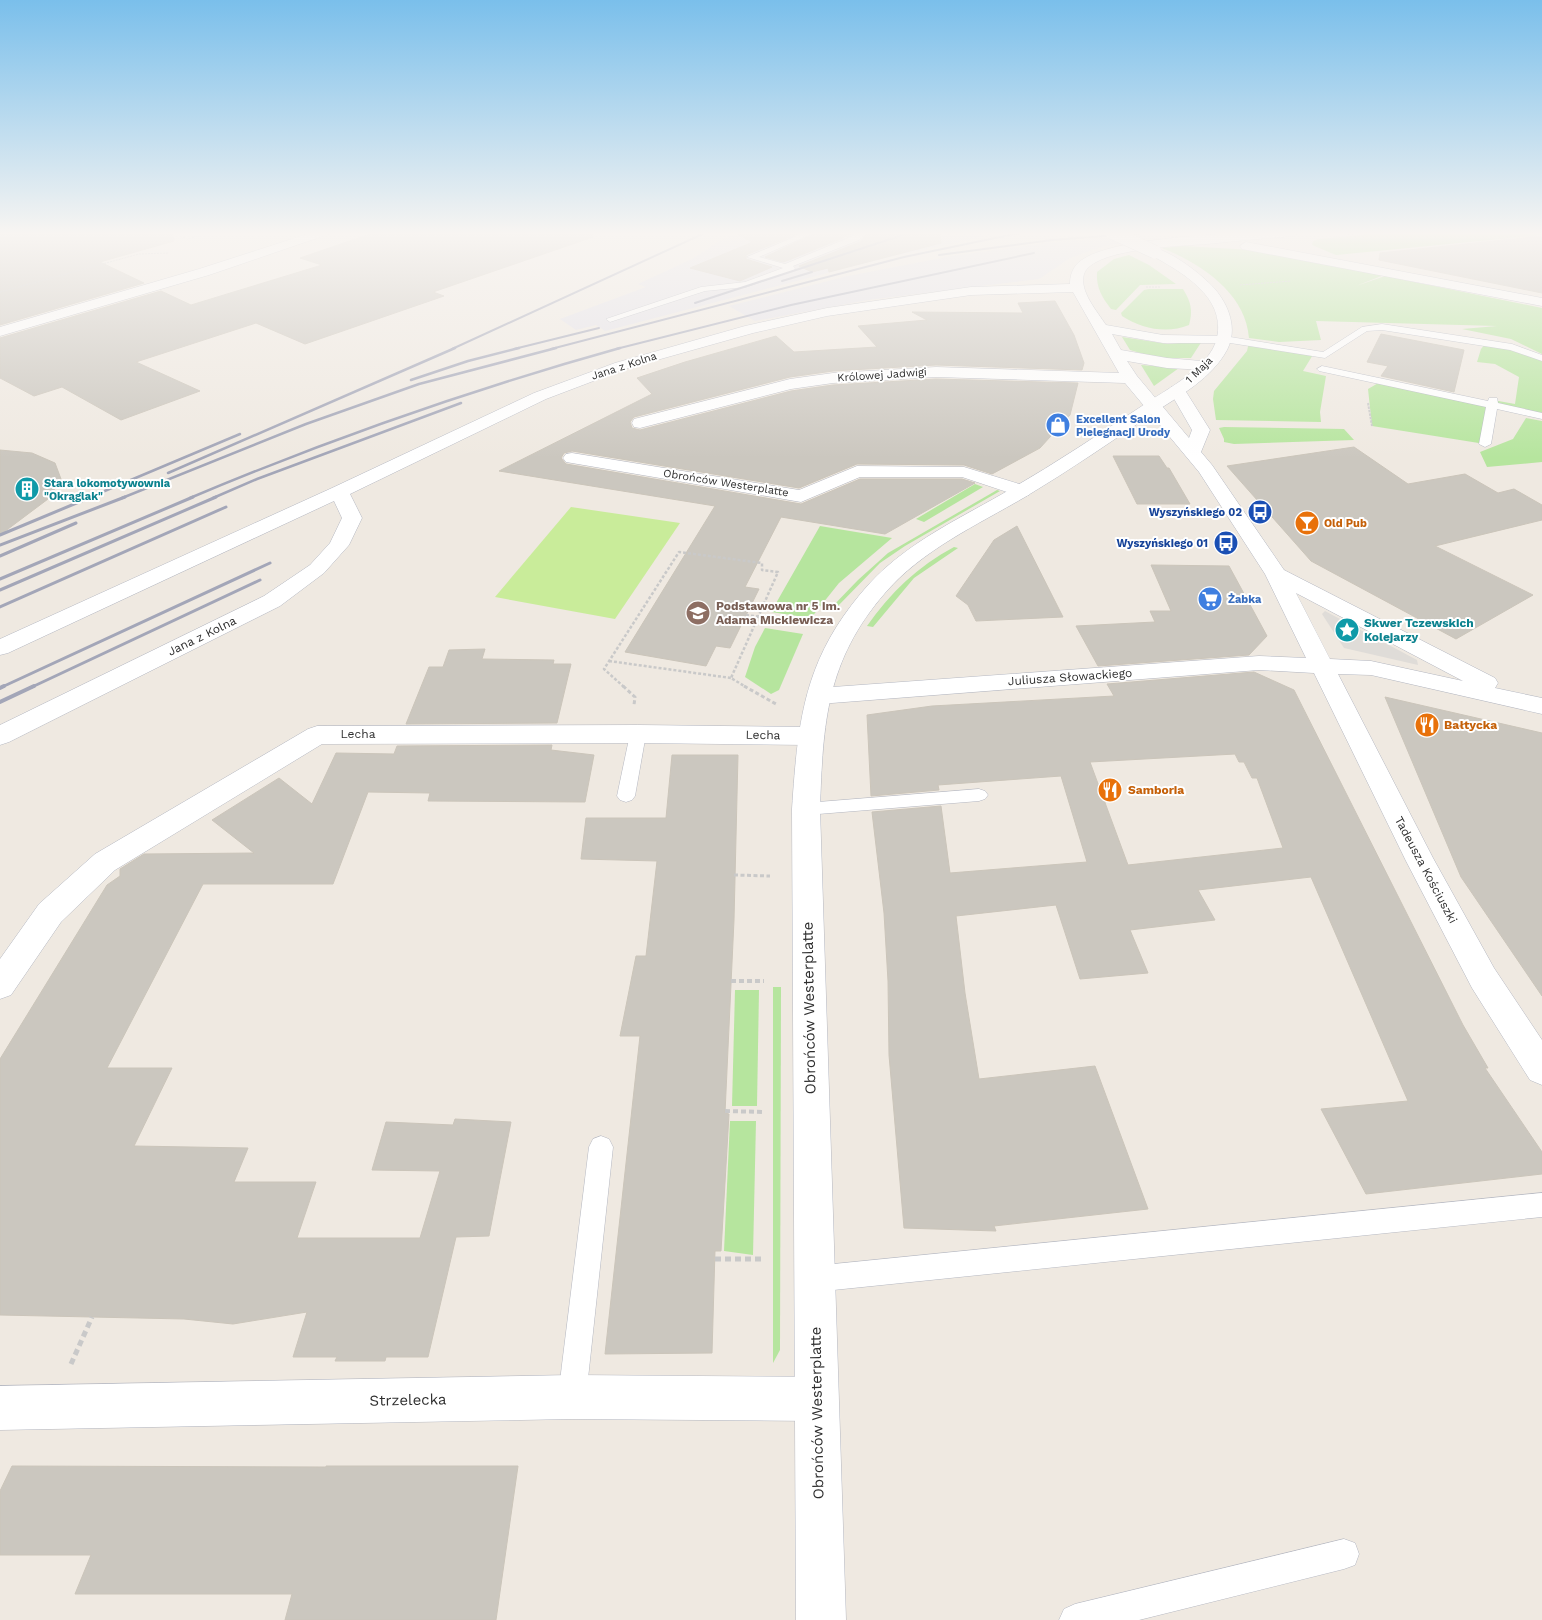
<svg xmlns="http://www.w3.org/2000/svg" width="1542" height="1620" font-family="'Work Sans',sans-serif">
  <rect width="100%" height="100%" fill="#efe9e1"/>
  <g fill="#e3e1e8">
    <polygon points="740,232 1005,232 889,257 605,331 596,325 576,330 560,319 646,287 638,284 692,259 720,241"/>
    <polygon points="1113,237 1124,243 1104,246 1070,258 1039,279 868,300 755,321 729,306 848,276 952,256 1047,243"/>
  </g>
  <g fill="#b6e59e">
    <polygon points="1392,232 1542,232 1542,235 1336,255 1312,245 1313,241 1319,239"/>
    <path d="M 1183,246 L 1253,250 L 1384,275 L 1356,286 L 1385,276 L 1542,308 L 1542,354 L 1511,339 L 1462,329 L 1497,326 L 1316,321 L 1321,340 L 1279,342 L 1249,338 C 1246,293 1200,263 1162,248 Z"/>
    <path d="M 1129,255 L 1149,265 L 1176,284 L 1140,285 L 1116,310 L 1111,309 C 1102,297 1096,288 1097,272 L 1114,259 Z"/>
    <path d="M 1149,289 L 1183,289 C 1191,302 1193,310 1189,325 C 1167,334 1142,329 1122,316 L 1121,313 L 1144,290 Z"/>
    <polygon points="1122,337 1168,344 1202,341 1191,358 1157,358 1130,350"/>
    <polygon points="1249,342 1314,353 1303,371 1326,376 1320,412 1321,422 1216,420 1213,399 1214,391 1247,351"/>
    <polygon points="1486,343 1542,358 1542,416 1491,406 1485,444 1372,426 1368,389 1380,382 1491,406 1493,400 1515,404 1519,377 1495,364 1477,362 1481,349"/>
    <polygon points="1141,365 1179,368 1154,386"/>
    <polygon points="1526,418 1542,421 1542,462 1487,467 1480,452 1513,439"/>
    <polygon points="1224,427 1344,429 1354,440 1234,444 1224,442 1224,439 1219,428"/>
    <polygon points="975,484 983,487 924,522 916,519"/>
    <polygon points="997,490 1000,491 905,546 880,563 835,609 831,608 858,580 888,553"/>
    <polygon points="820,526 892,538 839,583 811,618 771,612"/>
    <path d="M 954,547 L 958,548 L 914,578 L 873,627 L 867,626 C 890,593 918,566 954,547 Z"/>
    <polygon points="765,628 803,634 779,690 771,694 745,677 755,647"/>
    <polygon points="773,987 781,987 780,1350 773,1363"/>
    <polygon points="735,990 759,990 757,1106 732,1106"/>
    <polygon points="730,1121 756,1121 753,1255 724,1251"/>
  </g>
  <polygon fill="#c9ec9a" points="571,507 680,523 615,619 495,597"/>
  <polygon fill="#dfdcd8" points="1325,611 1417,660 1418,665 1344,648 1322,614"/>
  <g fill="#cbc7bf" stroke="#cbc5ba" fill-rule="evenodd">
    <polygon points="0,232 173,232 174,241 100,262 144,283 0,325"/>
    <polygon points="376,232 592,232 593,237 433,292 444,296 305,344 256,323 136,362 200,391 121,420 62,387 34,396 0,378 0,338 161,291 191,305 322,265 300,258"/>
    <polygon points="732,232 802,232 746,255 746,259 772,267 740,281 690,268 753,242"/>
    <polygon points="818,232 850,232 852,234 789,260 783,262 765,257"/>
    <polygon points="863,232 940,232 941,243 829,272 828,268 812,272 799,266 860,242 866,235"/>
    <polygon points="1542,236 1542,293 1379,260 1380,253"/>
    <polygon points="1055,301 1074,335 1084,363 1082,370 936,365 833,371 790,377 634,417 630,422 632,428 640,430 791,391 833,385 936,379 1078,383 1070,415 1040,448 992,474 964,465 857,464 799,488 572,451 564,453 561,458 566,464 801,504 860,479 962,479 975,483 885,534 781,517 745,587 759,589 730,648 716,646 706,666 625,652 715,506 499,471 652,394 637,378 685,362 776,336 794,352 877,347 858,326 927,320 912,312 1023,313 1018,303"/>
    <polygon points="1381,334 1464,350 1454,392 1381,376 1388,366 1367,362"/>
    <polygon points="1354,447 1408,484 1465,474 1498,493 1514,489 1542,505 1542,520 1435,546 1533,595 1456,639 1311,561 1227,466"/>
    <polygon points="0,450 32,453 55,463 61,479 48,499 0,535"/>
    <polygon points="1113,456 1159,456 1167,468 1169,468 1190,504 1137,504"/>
    <polygon points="1017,526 1063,617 976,621 968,605 956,596 994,540"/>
    <polygon points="1151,565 1229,566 1267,636 1249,655 1098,666 1076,626 1155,622 1150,611 1171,611"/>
    <polygon points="485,649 482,659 554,660 553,664 571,664 557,723 406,724 429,667 443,667 449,650"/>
    <path d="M 1254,672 L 1294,690 L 1463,1025 L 1488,1068 L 1485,1068 L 1542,1152 L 1542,1174 L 1366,1194 L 1321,1109 L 1408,1101 L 1311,877 L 1198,890 L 1215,920 L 1130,930 L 1148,973 L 1080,979 L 1056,905 L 956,916 L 965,993 L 979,1079 L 1095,1066 L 1148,1209 L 994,1226 L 996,1231 L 904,1228 L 889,1055 L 888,981 L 884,913 L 872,812 L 941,806 L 950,873 L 1087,862 L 1061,776 L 938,785 L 939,790 L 871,796 L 867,715 L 932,706 L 1114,696 L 1107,684 ZM 1235,754 L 1239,762 L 1244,762 L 1252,778 L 1257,778 L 1283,848 L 1128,865 L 1090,762 Z"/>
    <polygon points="1385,697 1542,733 1542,996 1461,877"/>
    <polygon points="552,745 551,750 594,755 585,802 428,801 430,793 368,792 333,884 203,884 107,1068 172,1068 134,1146 248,1148 234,1182 316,1182 297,1238 420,1238 440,1171 372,1170 386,1122 453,1125 455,1119 511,1122 489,1236 456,1237 428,1357 386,1357 385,1361 335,1361 337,1357 293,1357 307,1312 233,1324 184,1319 0,1315 0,1059 107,885 120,876 120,869 144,854 254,853 212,820 279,778 312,804 336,753 394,754 397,746"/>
    <polygon points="672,755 738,755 734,920 725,1113 729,1114 721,1251 715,1251 712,1353 605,1354 640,1036 620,1036 636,956 646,956 657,861 581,859 586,818 666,818"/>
    <polygon points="12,1466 326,1467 326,1466 518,1466 496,1620 285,1620 292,1594 75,1594 91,1555 0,1555 0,1491"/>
  </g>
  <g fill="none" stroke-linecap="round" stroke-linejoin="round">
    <defs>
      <g id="lane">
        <polygon points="806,232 816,232 759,257 785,264 853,236 855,235 852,232 860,232 864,235 859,240 793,266 795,268 794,270 746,287 705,291 613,321 610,322 606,319 701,287 745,282 783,268 747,257"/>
        <polygon points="1382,324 1512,344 1542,355 1542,361 1510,350 1382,330 1367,331 1325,358 1224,342 1219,339 1224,336 1323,352 1362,327"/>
        <polygon points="1322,366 1488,401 1489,398 1497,398 1498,403 1542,413 1542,419 1497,409 1491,444 1485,447 1479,444 1486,407 1319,371 1317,369"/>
        <polygon points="638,729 644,730 646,734 635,796 632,800 626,802 620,800 617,796 630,734 632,730"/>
        <polygon points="979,789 985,791 988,795 985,799 979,801 806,815 800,814 797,809 800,804 806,803"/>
        <polygon points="601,1136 609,1139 613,1147 586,1397 582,1407 572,1411 562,1407 558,1397 589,1147 593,1139"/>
        <polygon points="1542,1193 1542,1217 814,1292 805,1288 801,1279 805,1270 814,1266"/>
        <polygon points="1344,1539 1355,1543 1359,1554 1355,1565 1344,1569 1139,1620 1059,1620 1064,1609 1075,1604"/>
      </g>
      <g id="street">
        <polygon points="314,232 331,232 329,234 209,275 0,336 0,327 199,269"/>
        <path d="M 1255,232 L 1300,232 L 1294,236 C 1265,238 1236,241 1207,244 C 1183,246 1093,248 1084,274 C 1079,291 1097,311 1106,325 L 1163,335 L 1229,336 L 1231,339 L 1229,342 L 1224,343 L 1163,343 L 1112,334 L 1121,350 L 1167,358 L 1212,362 L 1215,365 L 1212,368 L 1207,370 L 1167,368 L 1127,361 L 1137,376 L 1189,438 L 1192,430 L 1169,390 L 1171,387 L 1183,387 L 1210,430 L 1201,452 L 1212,465 L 1284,570 L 1495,678 L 1498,683 L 1495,688 L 1542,698 L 1542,714 L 1371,675 L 1338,674 L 1433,858 L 1494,968 L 1542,1040 L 1542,1085 L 1530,1080 L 1472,988 L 1406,861 L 1314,673 L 1259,670 L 819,704 L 810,702 L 807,696 L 810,690 L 819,688 L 1259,656 L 1306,658 L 1265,574 L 1199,472 L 1125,383 L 936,377 L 833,383 L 791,389 L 640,428 L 634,427 L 632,423 L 634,419 L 790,379 L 833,373 L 936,367 L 1119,373 L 1073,292 L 971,295 L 827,316 L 753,333 L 625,369 L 546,399 L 350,494 L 362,518 L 349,545 L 324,573 L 280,606 L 9,742 L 0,745 L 0,725 L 264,596 L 310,565 L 330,543 L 342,518 L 334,501 L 8,653 L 0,655 L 0,639 L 332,488 L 534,393 L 615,363 L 745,326 L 827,308 L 971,287 L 1070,284 C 1070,276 1072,269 1078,263 C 1105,238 1216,235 1255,232 ZM 1296,593 L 1463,681 L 1371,661 L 1330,659 Z"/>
        <polygon points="1246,242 1542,298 1542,306 1242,249 1240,246"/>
        <polygon points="572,453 799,490 857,466 964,467 1029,487 1031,491 1029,495 1022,497 962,477 860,477 801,502 566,462 563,458 566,454"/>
        <polygon points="638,725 809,727 818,730 822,736 818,742 809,745 638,743 322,744 115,870 61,922 11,995 0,999 0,959 39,904 95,854 308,729 317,726"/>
        <polygon points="572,1375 816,1377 831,1384 838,1399 831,1414 816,1421 572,1419 0,1430 0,1386"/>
      </g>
      <path id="secondary" d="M 1155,248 C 1174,253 1201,274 1214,288 C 1229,305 1238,329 1227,350 C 1212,378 1181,395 1155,412 C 1112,441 1070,470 1025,497 C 977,525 922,550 885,593 C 826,661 823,723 820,809 L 846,1620 L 796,1620 L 792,809 C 798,716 805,655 870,583 C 909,541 963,517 1011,489 C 1056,463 1099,434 1142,406 C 1165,390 1210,368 1217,338 C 1226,296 1181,272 1151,255 L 1149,252 Z"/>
    </defs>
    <use href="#lane" stroke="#b4b7c1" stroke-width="1"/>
    <use href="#street" stroke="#b4b7c1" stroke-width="1"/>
    <use href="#secondary" stroke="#b4b7c1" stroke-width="1"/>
    <g stroke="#c9c9c9" stroke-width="1" stroke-dasharray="2 1" stroke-linecap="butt">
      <polyline points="169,232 188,239 212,232"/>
      <polyline points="1336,236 1373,232"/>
      <polyline points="1240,285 1291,281"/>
      <polyline points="1146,287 1161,287"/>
      <polyline points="0,292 139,254 169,253"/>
    </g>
    <polyline stroke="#c9c9c9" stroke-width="2" stroke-dasharray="2.5 1" stroke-linecap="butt" points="1368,403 1372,426"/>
    <g stroke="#c9c9c9" stroke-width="2.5" stroke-dasharray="3 2" stroke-linecap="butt">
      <polyline points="746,615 813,624"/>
      <polyline points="609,661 731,678"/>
      <polyline points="624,687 604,669 679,552 762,563 762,570 778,572 731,678 746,687"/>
    </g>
    <g stroke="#c9c9c9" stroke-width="3" stroke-dasharray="4 2.5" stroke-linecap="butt">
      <polyline points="623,686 635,697 634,705"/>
      <polyline points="744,686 776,704"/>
      <polyline points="734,875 770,876"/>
    </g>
    <g stroke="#c9c9c9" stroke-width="4" stroke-dasharray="5 3" stroke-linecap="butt">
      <polyline points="731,981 764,981"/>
      <polyline points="725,1111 765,1112"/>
    </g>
    <g stroke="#c9c9c9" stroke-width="5" stroke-dasharray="6 4" stroke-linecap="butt">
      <polyline points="715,1259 764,1259"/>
      <polyline points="71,1364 92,1317"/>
    </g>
    <use href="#lane" fill="#fff" fill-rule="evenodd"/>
    <use href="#street" fill="#fff" fill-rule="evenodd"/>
    <use href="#secondary" fill="#fff" fill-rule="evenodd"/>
    <g stroke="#a3a6b8" stroke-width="2">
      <polyline points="939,255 1052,240 1154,232"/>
      <polyline points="782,281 812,272"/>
      <polyline points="695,303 912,232"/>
      <polyline points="452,349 707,232"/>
      <polyline points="514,349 599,328"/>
      <polyline points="551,349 904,257 1024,232"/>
      <polyline points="616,349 791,305 1034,253"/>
    </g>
    <g stroke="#a3a6b8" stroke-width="2.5">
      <polyline points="411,380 468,361 519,348"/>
      <polyline points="168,473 455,348"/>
      <polyline points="88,498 240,434"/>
      <polyline points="122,498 306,424 419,384 556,348"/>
      <path d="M 190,498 C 330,439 473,389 620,348"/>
      <polyline points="213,498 257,479 461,403"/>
    </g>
    <g stroke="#a3a6b8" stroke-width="3">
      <polyline points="0,535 91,497"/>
      <polyline points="0,545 125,497"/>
      <polyline points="0,556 76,523"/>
      <polyline points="0,579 193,497"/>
      <polyline points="0,590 216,497"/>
      <polyline points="0,607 226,507"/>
      <polyline points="2,687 270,563"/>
      <polyline points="32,687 260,580"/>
    </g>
    <g stroke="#a3a6b8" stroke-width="4">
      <polyline points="0,688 4,686"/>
      <polyline points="0,702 34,686"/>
    </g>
    <defs>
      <polyline id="secondary-bridge" points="1111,232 1155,252"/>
    </defs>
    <use href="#secondary-bridge" stroke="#b4b7c1" stroke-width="14" stroke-linecap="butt"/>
    <use href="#secondary-bridge" stroke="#fff" stroke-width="13"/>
  </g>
  <linearGradient id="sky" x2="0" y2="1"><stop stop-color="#7abfeb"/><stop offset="0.51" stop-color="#f8f5f2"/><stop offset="1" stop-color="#f8f5f2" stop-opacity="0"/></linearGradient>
  <rect width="1542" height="458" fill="url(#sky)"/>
  <defs>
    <symbol id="shop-disc" viewBox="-11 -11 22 22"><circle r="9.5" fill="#3f7fe0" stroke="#fff"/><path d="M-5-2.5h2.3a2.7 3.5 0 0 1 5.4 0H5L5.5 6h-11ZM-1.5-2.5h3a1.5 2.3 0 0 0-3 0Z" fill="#fff"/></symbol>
    <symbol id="building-disc" viewBox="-11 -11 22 22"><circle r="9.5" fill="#0f9aa8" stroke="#fff"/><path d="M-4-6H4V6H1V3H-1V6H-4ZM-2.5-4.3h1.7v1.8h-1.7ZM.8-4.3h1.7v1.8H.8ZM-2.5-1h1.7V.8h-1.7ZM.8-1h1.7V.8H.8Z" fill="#fff"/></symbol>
    <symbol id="bus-disc" viewBox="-11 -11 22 22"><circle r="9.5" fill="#1a4fb4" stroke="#fff"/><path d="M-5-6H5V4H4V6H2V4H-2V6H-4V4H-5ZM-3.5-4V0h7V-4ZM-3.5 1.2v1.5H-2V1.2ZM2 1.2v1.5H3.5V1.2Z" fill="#fff"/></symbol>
    <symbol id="bar-disc" viewBox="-11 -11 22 22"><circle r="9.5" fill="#e8710a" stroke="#fff"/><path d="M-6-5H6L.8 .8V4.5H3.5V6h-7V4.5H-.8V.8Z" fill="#fff"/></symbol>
    <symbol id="supermarket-disc" viewBox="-11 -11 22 22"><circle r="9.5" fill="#3f7fe0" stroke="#fff"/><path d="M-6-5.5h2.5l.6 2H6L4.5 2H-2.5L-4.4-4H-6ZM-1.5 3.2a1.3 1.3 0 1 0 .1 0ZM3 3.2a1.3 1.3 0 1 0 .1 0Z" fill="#fff"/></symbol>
    <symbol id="school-disc" viewBox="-11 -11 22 22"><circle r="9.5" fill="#8d6e63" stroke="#fff"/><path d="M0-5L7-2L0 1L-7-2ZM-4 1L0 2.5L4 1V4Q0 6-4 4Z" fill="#fff"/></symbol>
    <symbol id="sight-disc" viewBox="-11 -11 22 22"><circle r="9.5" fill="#0f9aa8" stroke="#fff"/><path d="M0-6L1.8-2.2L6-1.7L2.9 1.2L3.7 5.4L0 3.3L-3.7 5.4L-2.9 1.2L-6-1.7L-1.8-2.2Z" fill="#fff"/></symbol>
    <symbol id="restaurant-disc" viewBox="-11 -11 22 22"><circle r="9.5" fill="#e8710a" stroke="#fff"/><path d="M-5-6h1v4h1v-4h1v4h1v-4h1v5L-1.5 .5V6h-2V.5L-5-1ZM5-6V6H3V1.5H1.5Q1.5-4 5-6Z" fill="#fff"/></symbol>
  </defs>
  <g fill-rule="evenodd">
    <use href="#shop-disc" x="1044" y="411" width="28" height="28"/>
    <use href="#building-disc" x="13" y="475" width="28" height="28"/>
    <use href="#bus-disc" x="1246" y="498" width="28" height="28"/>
    <use href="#bar-disc" x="1293" y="509" width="28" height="28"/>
    <use href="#bus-disc" x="1212" y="529" width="28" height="28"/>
    <use href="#supermarket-disc" x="1196" y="585" width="28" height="28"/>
    <use href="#school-disc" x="684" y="599" width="28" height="28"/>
    <use href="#sight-disc" x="1333" y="616" width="28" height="28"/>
    <use href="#restaurant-disc" x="1413" y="711" width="28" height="28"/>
    <use href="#restaurant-disc" x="1096" y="776" width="28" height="28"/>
  </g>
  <g text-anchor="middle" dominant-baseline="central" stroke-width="4" stroke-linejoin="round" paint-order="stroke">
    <g font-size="11" fill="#2e2e2e" stroke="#fff">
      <text transform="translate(624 366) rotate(-18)">Jana z Kolna</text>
      <text transform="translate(1199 370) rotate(-44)">1 Maja</text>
      <text transform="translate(882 375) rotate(-4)">Królowej Jadwigi</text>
      <text transform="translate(726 483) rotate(9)">Obrońców Westerplatte</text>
    </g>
    <g font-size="11" font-weight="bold" fill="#366cbe" stroke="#fff" text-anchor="start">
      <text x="1076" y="419">Excellent Salon<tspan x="1076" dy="13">Pielegnacji Urody</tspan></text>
      <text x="1228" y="599">Żabka</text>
    </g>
    <g font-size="11" font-weight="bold" fill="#0d838f" stroke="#fff" text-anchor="start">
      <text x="44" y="483">Stara lokomotywownia<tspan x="44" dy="13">"Okrąglak"</tspan></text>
    </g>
    <g font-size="11" font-weight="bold" fill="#164399" stroke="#fff" text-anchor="end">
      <text x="1242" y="512">Wyszyńskiego 02</text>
      <text x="1208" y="543">Wyszyńskiego 01</text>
    </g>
    <g font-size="11" font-weight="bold" fill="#c56008" stroke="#fff" text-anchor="start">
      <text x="1324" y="523">Old Pub</text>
    </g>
    <g font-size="12" font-weight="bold" fill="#785e54" stroke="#fff" text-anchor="start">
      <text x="716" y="606">Podstawowa nr 5 im.<tspan x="716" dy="14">Adama Mickiewicza</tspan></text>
    </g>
    <g font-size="12" font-weight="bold" fill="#0d838f" stroke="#fff" text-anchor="start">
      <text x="1364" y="623">Skwer Tczewskich<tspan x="1364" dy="14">Kolejarzy</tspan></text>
    </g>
    <g font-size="12" fill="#2e2e2e" stroke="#fff">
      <text transform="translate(202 636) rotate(-26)">Jana z Kolna</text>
      <text transform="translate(1070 677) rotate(-4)">Juliusza Słowackiego</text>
      <text x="358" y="734">Lecha</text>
      <text transform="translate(763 735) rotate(1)">Lecha</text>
      <text transform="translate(1426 870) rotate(62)">Tadeusza Kościuszki</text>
    </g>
    <g font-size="12" font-weight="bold" fill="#c56008" stroke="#fff" text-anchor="start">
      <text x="1444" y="725">Bałtycka</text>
      <text x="1128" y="790">Samboria</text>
    </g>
    <g font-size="15" fill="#2e2e2e" stroke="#fff">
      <text transform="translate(809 1008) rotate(-91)">Obrońców Westerplatte</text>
      <text transform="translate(408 1400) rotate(-1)">Strzelecka</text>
      <text transform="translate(817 1413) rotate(-91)">Obrońców Westerplatte</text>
    </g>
  </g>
</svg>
